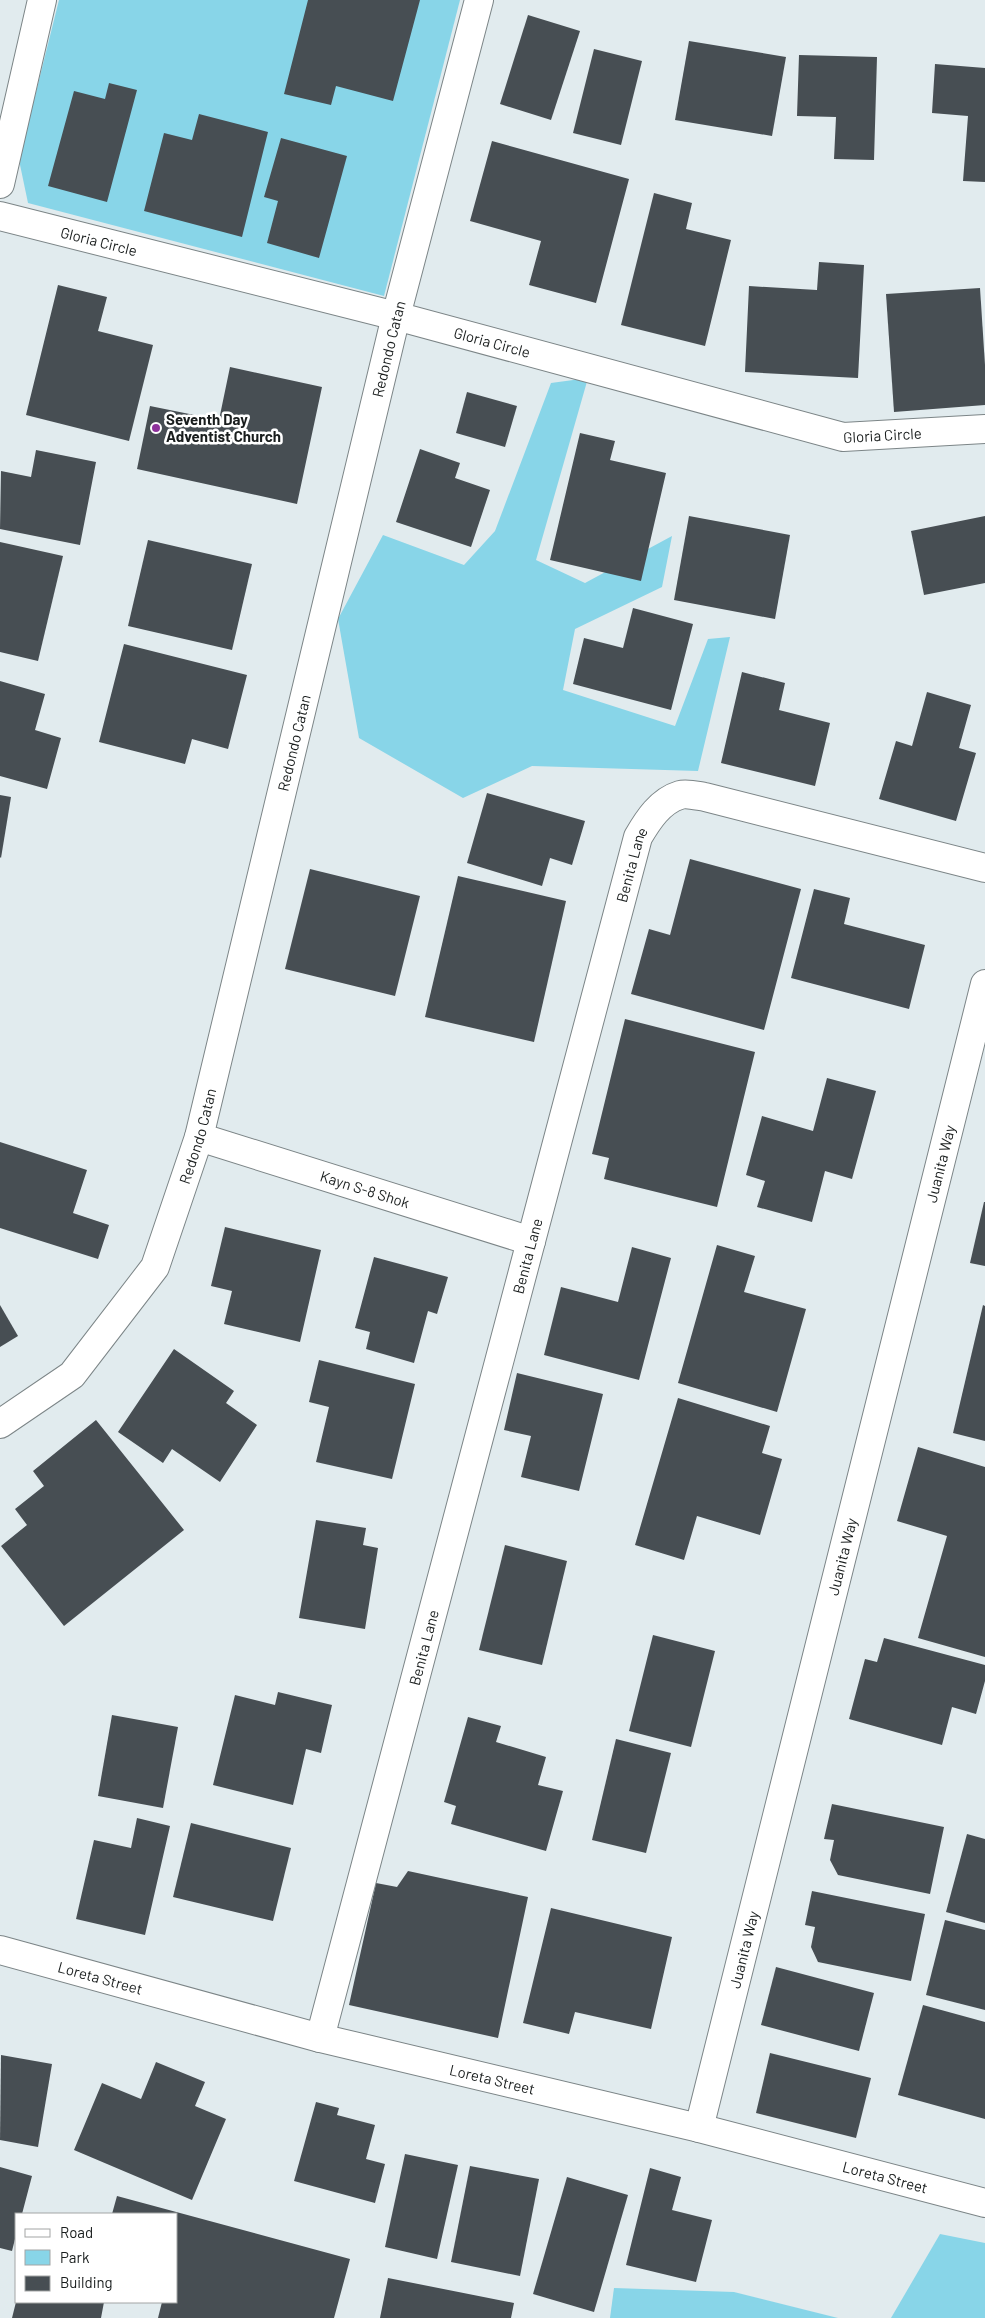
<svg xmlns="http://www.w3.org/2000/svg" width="985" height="2318" font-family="Barlow,sans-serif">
  <rect width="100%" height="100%" fill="#e1ebee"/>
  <g fill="#88d5e8">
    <polygon points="59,0 460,0 384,296 28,203 19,160"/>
    <polygon points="588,378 536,560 585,583 672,536 662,587 575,629 563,690 675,726 708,639 730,637 698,771 532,766 463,798 359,738 338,619 383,535 464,565 495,531 551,383"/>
    <polygon points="940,2234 985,2243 985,2318 891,2318"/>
    <polygon points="614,2288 734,2292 838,2318 610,2318"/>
  </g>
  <g fill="#474e53">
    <polygon points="308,0 420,0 393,101 336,86 331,105 284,94"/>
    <polygon points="528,15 580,31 551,120 500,104"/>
    <polygon points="689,41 786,57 772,136 675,120"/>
    <polygon points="594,49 642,61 621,145 573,133"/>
    <polygon points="799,55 877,57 874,160 834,159 836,117 797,116"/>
    <polygon points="935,64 985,68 985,182 963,181 968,116 932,113"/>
    <polygon points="109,83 137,90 107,202 48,186 74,91 105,99"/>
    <polygon points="199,114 268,132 242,237 144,211 164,133 192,140"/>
    <polygon points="281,138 347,156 319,258 267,243 278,201 264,197"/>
    <polygon points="492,141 629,179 596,303 529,285 541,241 470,221"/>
    <polygon points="654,193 692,203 686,229 731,240 705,346 621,325"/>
    <polygon points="819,262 864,265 858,378 745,372 749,286 817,290"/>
    <polygon points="58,285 107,297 98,331 153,345 129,441 26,415"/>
    <polygon points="980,288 985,365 985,405 894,412 886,294"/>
    <polygon points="230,367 322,387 297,504 137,469 150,406 219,420"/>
    <polygon points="467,392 517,406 505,447 456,433"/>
    <polygon points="580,433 615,441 610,460 666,473 641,581 550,560"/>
    <polygon points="420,449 460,463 455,478 490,490 471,547 396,522"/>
    <polygon points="36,450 96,462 80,545 0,529 1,471 31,477"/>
    <polygon points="689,516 790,535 775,619 674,600"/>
    <polygon points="985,516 985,583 924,595 911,531"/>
    <polygon points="148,540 252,564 232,650 128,626"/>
    <polygon points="0,542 63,556 38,661 0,652"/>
    <polygon points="633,608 693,624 671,710 573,684 584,638 623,648"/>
    <polygon points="124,644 247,675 228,749 192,739 185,764 99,742"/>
    <polygon points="742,672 785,683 779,710 830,723 815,786 721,763"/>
    <polygon points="0,681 45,694 35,730 61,738 47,789 0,776"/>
    <polygon points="927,692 971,705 959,748 976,753 956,821 879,799 896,741 912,746"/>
    <polygon points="487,793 585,821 572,865 550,858 542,886 467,863"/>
    <polygon points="0,795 11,797 1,858 0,857"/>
    <polygon points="690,859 801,889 764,1030 631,994 649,929 670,935"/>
    <polygon points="310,869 420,896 395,996 285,969"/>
    <polygon points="458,876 566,901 534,1042 425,1017"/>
    <polygon points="814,889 850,898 844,924 925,945 909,1009 791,978"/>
    <polygon points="625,1019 755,1052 717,1207 604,1179 609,1158 592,1154"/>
    <polygon points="827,1078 876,1091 852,1179 825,1171 812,1222 757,1207 765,1181 746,1175 762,1116 813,1131"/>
    <polygon points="0,1142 87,1170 73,1213 109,1225 98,1259 0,1228"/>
    <polygon points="984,1202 985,1202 985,1266 970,1263"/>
    <polygon points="225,1227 321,1250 300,1342 224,1324 232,1291 211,1286"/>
    <polygon points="717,1245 755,1256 744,1292 806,1309 777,1412 678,1383"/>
    <polygon points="632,1247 671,1258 639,1380 544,1355 561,1287 618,1302"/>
    <polygon points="374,1257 448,1277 437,1314 428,1311 414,1363 366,1349 370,1332 355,1328"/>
    <polygon points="0,1305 18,1336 0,1347"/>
    <polygon points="983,1305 985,1306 985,1441 953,1433"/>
    <polygon points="174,1349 234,1391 226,1403 257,1425 220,1482 172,1449 163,1463 118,1432"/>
    <polygon points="319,1360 415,1384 392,1479 316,1462 329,1407 309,1402"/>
    <polygon points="517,1373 603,1394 579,1491 521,1477 531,1436 504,1430"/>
    <polygon points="678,1398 770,1426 762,1453 782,1459 760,1535 697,1516 684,1560 635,1545"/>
    <polygon points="96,1420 184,1530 64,1626 1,1546 27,1525 15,1509 44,1486 33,1471"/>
    <polygon points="918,1447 985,1467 985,1657 918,1638 947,1536 897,1521"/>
    <polygon points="316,1520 366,1528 363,1545 378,1548 365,1629 299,1618"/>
    <polygon points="505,1545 567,1561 542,1665 479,1650"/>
    <polygon points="653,1635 715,1651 691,1747 629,1731"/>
    <polygon points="884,1638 985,1665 985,1681 976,1714 952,1707 942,1745 849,1719 865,1659 877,1662"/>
    <polygon points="278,1692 332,1705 321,1753 306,1749 293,1805 213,1785 235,1695 275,1705"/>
    <polygon points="112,1715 178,1727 163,1808 98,1796"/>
    <polygon points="468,1717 501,1726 496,1742 546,1757 538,1785 563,1791 546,1851 451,1824 456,1806 444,1802"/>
    <polygon points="616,1739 671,1753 646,1853 592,1840"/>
    <polygon points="832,1804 944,1827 930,1894 838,1875 830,1860 834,1840 824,1839"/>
    <polygon points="137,1818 170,1826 145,1935 76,1919 94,1840 131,1848"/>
    <polygon points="191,1823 291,1848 273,1921 173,1897"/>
    <polygon points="967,1834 985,1839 985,1923 946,1912"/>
    <polygon points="408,1871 528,1897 498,2038 349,2005 376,1883 397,1887"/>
    <polygon points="812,1891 925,1914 911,1981 818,1962 811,1947 815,1927 805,1925"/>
    <polygon points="551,1908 672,1937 651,2029 575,2012 569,2034 523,2023"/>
    <polygon points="945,1920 985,1930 985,2010 926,1995"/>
    <polygon points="776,1967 874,1993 859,2051 761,2025"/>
    <polygon points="923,2005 985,2022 985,2119 898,2095"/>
    <polygon points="770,2053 871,2078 856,2138 756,2113"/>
    <polygon points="1,2055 52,2064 38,2147 0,2140"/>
    <polygon points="156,2062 205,2082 195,2106 226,2119 192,2200 74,2150 102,2083 141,2099"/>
    <polygon points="316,2102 339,2108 337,2115 375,2125 366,2159 385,2164 375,2203 294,2181"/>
    <polygon points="405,2154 458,2165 437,2259 385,2247"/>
    <polygon points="470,2166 539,2179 520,2276 451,2262"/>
    <polygon points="0,2167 32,2176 22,2214 16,2214 16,2235 12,2251 0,2248"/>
    <polygon points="650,2168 681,2177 672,2210 712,2220 696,2282 626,2265"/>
    <polygon points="567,2177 628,2195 594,2312 533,2294"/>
    <polygon points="117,2196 350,2259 334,2318 158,2318 162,2302 176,2302 176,2214 112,2214"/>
    <polygon points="388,2278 514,2303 511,2318 380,2318"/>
    <polygon points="16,2302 104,2302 101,2318 12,2318"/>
  </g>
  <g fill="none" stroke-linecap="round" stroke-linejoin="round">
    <defs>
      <g id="street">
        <polyline points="0,184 42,0"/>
        <path id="s1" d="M 0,216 L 396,316 L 843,437 L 985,429"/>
        <path id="s2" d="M 199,1137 L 531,1241"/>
        <path id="s3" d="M 0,1424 L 72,1375 L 155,1267 L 199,1137 L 396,316 L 479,0"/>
        <path id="s4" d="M 0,1950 L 320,2038 L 699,2128 L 985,2203"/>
        <path id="s5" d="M 320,2038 L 638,837 C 648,820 660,801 680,795 C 687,793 698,796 705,797 L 985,868"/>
        <path id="s6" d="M 699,2128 L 985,984"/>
      </g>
    </defs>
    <use href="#street" stroke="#7c8587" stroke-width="30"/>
    <use href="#street" stroke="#fff" stroke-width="28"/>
  </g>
  <circle fill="#8d319b" stroke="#fff" stroke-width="2" cx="156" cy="428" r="5"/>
  <g text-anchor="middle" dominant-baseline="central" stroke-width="5" stroke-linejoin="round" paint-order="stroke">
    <g font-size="15" fill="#191d1d" stroke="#fff">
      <text stroke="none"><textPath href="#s1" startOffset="102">Gloria Circle</textPath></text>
      <text stroke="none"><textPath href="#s1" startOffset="508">Gloria Circle</textPath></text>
      <text stroke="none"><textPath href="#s3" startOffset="1171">Redondo Catan</textPath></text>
      <text stroke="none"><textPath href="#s1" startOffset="911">Gloria Circle</textPath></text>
      <text stroke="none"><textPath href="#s3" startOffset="766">Redondo Catan</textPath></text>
      <text stroke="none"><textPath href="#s5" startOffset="1214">Benita Lane</textPath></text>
      <text stroke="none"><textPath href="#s3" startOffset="361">Redondo Catan</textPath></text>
      <text stroke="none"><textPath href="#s6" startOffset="994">Juanita Way</textPath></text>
      <text stroke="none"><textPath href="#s2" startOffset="174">Kayn S-8 Shok</textPath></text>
      <text stroke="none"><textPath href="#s5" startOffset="809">Benita Lane</textPath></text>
      <text stroke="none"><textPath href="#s6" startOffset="589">Juanita Way</textPath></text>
      <text stroke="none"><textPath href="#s5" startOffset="404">Benita Lane</textPath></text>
      <text stroke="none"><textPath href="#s6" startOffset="184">Juanita Way</textPath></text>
      <text stroke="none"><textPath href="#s4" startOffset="104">Loreta Street</textPath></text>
      <text stroke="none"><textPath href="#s4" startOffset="509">Loreta Street</textPath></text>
      <text stroke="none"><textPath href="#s4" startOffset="914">Loreta Street</textPath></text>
    </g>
    <g font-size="15" font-weight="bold" fill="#191d1d" stroke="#fff" text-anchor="start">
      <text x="166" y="419">Seventh Day<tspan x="166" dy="17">Adventist Church</tspan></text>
    </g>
  </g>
  <rect x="15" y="2213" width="162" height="90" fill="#ffffff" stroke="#a3a5a5"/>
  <rect x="25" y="2229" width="25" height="8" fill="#ffffff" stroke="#a3a5a5"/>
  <text x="60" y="2238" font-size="15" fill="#191d1d">Road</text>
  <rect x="25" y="2250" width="25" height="15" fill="#88d5e8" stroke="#a3a5a5"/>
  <text x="60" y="2263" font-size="15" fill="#191d1d">Park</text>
  <rect x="25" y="2276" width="25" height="15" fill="#474e53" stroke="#a3a5a5"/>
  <text x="60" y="2288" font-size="15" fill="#191d1d">Building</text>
</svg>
